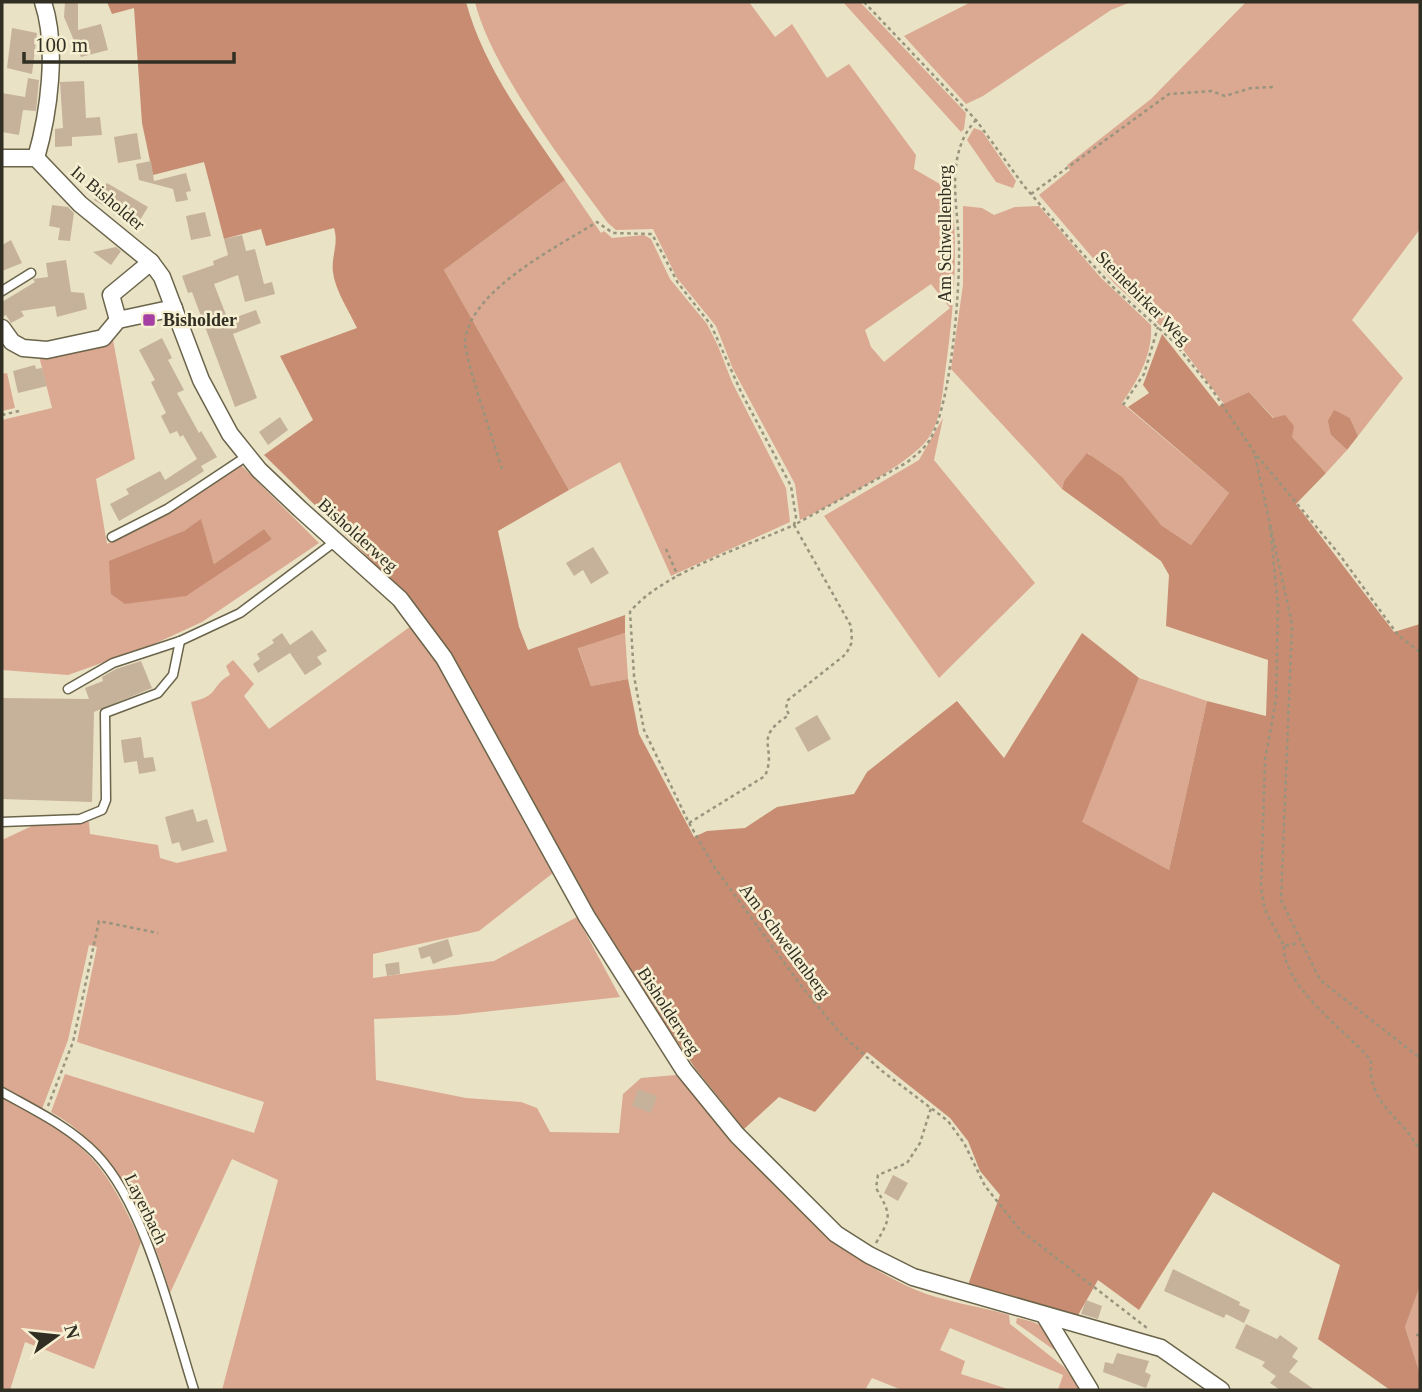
<svg xmlns="http://www.w3.org/2000/svg" width="1422" height="1392" font-family="Georgia,serif">
  <rect width="100%" height="100%" fill="#e9e2c5"/>
  <g fill="#dba891" fill-rule="evenodd">
    <path d="M 475,2 L 749,2 L 775,37 L 792,24 L 827,78 L 849,64 L 916,155 L 914,169 L 952,191 C 958,258 954,307 945,373 C 942,395 941,422 927,440 C 905,467 833,504 800,520 L 795,484 L 733,369 L 716,326 L 677,278 L 653,229 L 616,230 L 608,223 C 566,166 491,68 475,2 ZM 931,284 L 950,308 L 884,362 L 871,347 L 865,330 Z"/>
    <polygon points="843,2 860,2 966,113 964,129 961,132"/>
    <polygon points="971,2 1131,2 1111,10 983,96 966,104 904,36"/>
    <polygon points="1246,2 1420,2 1420,229 1352,320 1403,378 1358,436 1350,418 1334,411 1331,435 1347,450 1326,473 1249,392 1224,404 1175,339 1115,284 1039,195 1070,170 1067,165 1151,99"/>
    <polygon points="974,128 982,131 1016,181 1013,188 996,182 967,140"/>
    <polygon points="565,180 601,233 604,231 612,238 644,235 651,239 670,279 707,324 718,346 732,382 786,488 790,522 671,576 620,462 569,490 444,270"/>
    <path d="M 963,206 L 982,208 L 994,215 L 1015,207 L 1039,206 L 1101,278 L 1151,325 C 1153,354 1138,380 1122,403 L 1229,493 L 1191,545 L 1161,525 L 1088,453 L 1064,481 L 1062,489 L 951,369 L 963,285 Z"/>
    <path d="M 113,340 L 135,459 L 96,479 L 107,544 L 170,511 L 241,465 L 319,543 L 202,622 L 152,645 L 68,675 L 2,670 L 2,420 L 52,408 L 39,356 ZM 201,520 L 214,564 L 264,529 L 272,539 L 126,604 L 184,531 Z"/>
    <polygon points="7,373 15,408 2,411 2,374"/>
    <polygon points="943,418 934,460 1035,583 939,678 824,516 919,460"/>
    <path d="M 411,626 L 451,683 L 553,873 L 479,931 L 373,954 L 373,978 L 494,961 L 577,917 L 620,997 L 456,1015 L 374,1019 L 376,1080 L 466,1098 L 521,1102 L 537,1108 L 550,1132 L 619,1133 L 623,1094 L 641,1078 L 676,1075 C 747,1155 814,1246 916,1290 C 945,1302 979,1306 1009,1315 L 1010,1324 L 1064,1367 L 1081,1390 L 1058,1390 L 1063,1375 L 950,1328 L 940,1350 L 965,1361 L 961,1374 L 1011,1390 L 902,1390 L 872,1378 L 865,1390 L 222,1390 L 278,1180 L 232,1159 L 170,1293 C 151,1224 116,1148 51,1112 L 65,1074 L 254,1133 L 264,1102 L 77,1042 L 97,947 L 89,945 L 68,1040 L 42,1109 L 2,1086 L 2,840 L 32,826 L 89,822 L 90,834 L 158,845 L 160,858 L 177,863 L 227,851 L 191,702 C 220,696 210,686 230,675 L 226,666 L 233,660 L 254,684 L 244,696 L 269,729 Z"/>
    <polygon points="625,633 628,679 591,686 578,647"/>
    <polygon points="1139,678 1207,701 1169,870 1081,822"/>
    <path d="M 2,1096 C 84,1143 101,1154 141,1242 L 94,1369 L 25,1342 L 10,1390 L 2,1390 Z"/>
    <polygon points="1420,1286 1420,1374 1405,1327"/>
    <path d="M 1017,1318 C 1046,1324 1047,1328 1060,1354 L 1016,1323 Z"/>
  </g>
  <g fill="#c78c71">
    <path d="M 107,2 L 466,2 C 484,68 527,124 565,180 L 444,270 L 569,490 L 498,531 L 519,627 L 528,650 L 625,615 L 625,633 L 578,648 L 591,686 L 628,679 L 639,734 L 694,837 L 707,831 L 745,828 L 777,807 L 854,794 L 867,772 L 957,701 L 1004,758 L 1082,633 L 1139,678 L 1082,822 L 1169,870 L 1207,701 L 1266,716 L 1268,660 L 1166,626 L 1169,575 L 1161,561 L 1062,489 L 1064,481 L 1087,453 L 1122,477 L 1161,525 L 1191,545 L 1229,493 L 1128,407 L 1149,393 L 1143,385 L 1162,334 L 1219,406 L 1249,392 L 1273,418 L 1285,415 L 1294,426 L 1292,437 L 1326,473 L 1296,504 L 1394,632 L 1420,624 L 1420,1286 L 1405,1327 L 1420,1374 L 1420,1390 L 1390,1390 L 1318,1339 L 1340,1265 L 1213,1192 L 1139,1310 L 1098,1280 L 1077,1317 L 968,1285 L 1000,1195 L 980,1171 L 968,1141 L 950,1118 L 867,1052 L 815,1112 L 779,1097 L 744,1129 L 695,1068 L 593,916 L 450,652 L 382,571 L 264,455 L 313,420 L 280,356 L 357,328 C 349,311 335,290 333,272 C 331,256 339,245 334,228 L 266,246 L 261,229 L 224,239 L 204,162 L 153,175 L 142,123 L 134,8 L 112,14 Z"/>
    <polygon points="1334,410 1350,418 1358,436 1347,450 1331,435 1328,421"/>
    <polygon points="201,519 214,564 264,529 272,539 186,596 125,604 111,594 109,561 184,531"/>
  </g>
  <g fill="#c6b29b">
    <polygon points="65,2 78,2 78,30 101,24 108,50 81,57 64,17"/>
    <polygon points="12,28 37,33 32,74 7,68"/>
    <polygon points="28,78 39,80 36,111 23,110 19,135 2,132 2,93 25,97"/>
    <polygon points="84,81 86,118 100,117 102,135 72,137 72,146 55,147 55,129 63,128 60,82"/>
    <polygon points="137,133 141,159 118,163 114,137"/>
    <polygon points="151,161 154,181 186,173 191,191 186,192 188,200 176,202 173,189 139,180 136,164"/>
    <polygon points="107,183 148,207 137,225 94,200"/>
    <polygon points="52,205 68,207 74,213 70,241 58,240 60,228 49,226"/>
    <polygon points="205,212 211,236 191,240 186,216"/>
    <polygon points="242,235 246,251 255,249 264,284 272,282 275,294 245,302 238,275 214,284 228,320 256,310 261,323 233,334 257,398 235,407 192,292 188,293 182,276 214,265 213,261 228,255 224,239"/>
    <polygon points="11,240 22,263 2,271 2,245"/>
    <polygon points="116,247 121,251 111,265 93,252"/>
    <polygon points="66,260 71,292 84,293 87,309 57,317 55,306 21,311 24,316 11,323 6,315 2,317 2,302 35,282 33,279 48,277 46,263"/>
    <polygon points="162,338 172,358 168,360 184,390 177,393 199,433 201,431 217,457 201,466 204,471 187,482 119,521 110,504 129,494 126,489 160,471 165,480 197,459 183,435 180,437 177,431 170,434 161,416 166,413 151,382 155,380 139,350"/>
    <polygon points="35,365 36,369 42,368 47,386 18,393 13,371"/>
    <polygon points="280,417 288,430 268,445 259,432"/>
    <polygon points="593,547 609,573 591,584 583,570 574,576 566,563"/>
    <polygon points="312,630 327,651 317,657 322,664 305,675 290,653 258,673 253,664 260,659 257,654 274,643 272,640 282,633 290,645"/>
    <polygon points="141,661 152,688 94,712 92,802 2,799 2,698 89,699 85,688 103,681 102,677 116,669"/>
    <polygon points="817,715 831,739 808,752 795,728"/>
    <polygon points="141,737 144,758 153,757 156,771 139,774 137,761 124,763 121,740"/>
    <polygon points="193,809 197,822 207,819 214,842 182,851 179,842 172,844 165,817"/>
    <polygon points="448,939 453,956 433,964 430,956 421,959 418,948"/>
    <polygon points="399,962 400,974 387,976 385,964"/>
    <polygon points="638,1089 657,1096 651,1113 632,1106"/>
    <polygon points="893,1175 908,1183 898,1201 884,1193"/>
    <polygon points="1173,1269 1240,1302 1239,1305 1250,1310 1244,1323 1226,1314 1224,1318 1164,1291"/>
    <polygon points="1086,1300 1102,1306 1098,1319 1081,1314"/>
    <polygon points="1246,1324 1277,1339 1280,1335 1298,1348 1292,1357 1298,1361 1289,1372 1315,1390 1280,1390 1270,1383 1276,1376 1262,1366 1265,1362 1235,1348"/>
    <polygon points="1117,1353 1149,1361 1145,1372 1151,1375 1146,1388 1103,1372 1105,1362 1113,1364"/>
  </g>
  <g fill="none" stroke-linecap="round" stroke-linejoin="round">
    <defs>
      <g id="service">
        <polyline points="2,291 31,273"/>
        <polyline points="112,537 167,509 247,456"/>
        <polyline points="68,689 113,663 180,641 240,613 337,540"/>
        <polyline points="2,822 80,819 102,810 106,800 105,713 158,693 173,675 180,641"/>
        <path d="M 2,1092 C 34,1110 70,1127 96,1154 C 146,1206 172,1321 194,1390"/>
      </g>
      <g id="minor">
        <polyline points="2,158 36,158 80,204 151,262"/>
        <path d="M 36,158 C 49,113 58,47 43,2"/>
        <polyline points="118,320 111,295 151,262 162,277 201,380 230,434 259,470 300,509 400,599 444,658 587,917 684,1070 737,1135 836,1234 869,1255 913,1277 1161,1348 1221,1390"/>
        <polyline points="2,328 12,342 23,348 47,350 103,338 118,320 174,308"/>
        <polyline points="1045,1316 1090,1390"/>
      </g>
    </defs>
    <use href="#service" stroke="#6a644a" stroke-width="11"/>
    <use href="#minor" stroke="#6a644a" stroke-width="19"/>
    <g stroke="#99947e" stroke-width="2.5" stroke-dasharray="3.5 3.5" stroke-linecap="butt">
      <polyline points="864,2 976,120 1024,186 1081,252 1114,288 1173,341 1211,388 1254,452 1339,554 1398,635 1420,652"/>
      <polyline points="1031,194 1169,94 1211,91 1225,96 1251,88 1273,87"/>
      <polyline points="1123,405 1144,374 1158,327"/>
      <polyline points="2,415 19,411"/>
      <polyline points="1255,456 1292,624 1281,900 1320,980 1420,1058"/>
      <path d="M 502,469 C 496,448 463,354 465,340 C 472,289 557,247 597,222 L 613,233 L 652,234 L 678,283 L 711,325 L 742,394 L 791,486 L 796,517 L 794,525 C 747,546 661,573 630,612 L 634,676 L 644,730 L 689,823 L 715,868 L 802,987 L 839,1032 L 882,1071 L 948,1121 L 964,1143 L 985,1186 L 1020,1230 L 1147,1328"/>
      <polyline points="1270,527 1278,605 1276,700 1265,760 1261,888 1265,910 1284,946 1299,943"/>
      <polyline points="666,549 678,576"/>
      <path d="M 689,823 L 765,776 C 778,746 751,739 789,715 L 786,708 L 788,700 L 846,654 L 852,642 L 851,626 L 794,525 L 906,463 C 915,456 923,450 929,441 C 951,407 960,290 959,247 C 958,205 944,154 976,120"/>
      <path d="M 1284,946 C 1282,986 1345,1030 1371,1060 C 1367,1106 1402,1115 1420,1151"/>
      <polyline points="48,1106 73,1042 99,921 158,933"/>
      <path d="M 876,1243 C 892,1216 891,1215 876,1188 L 878,1175 L 907,1163 L 920,1143 L 931,1108"/>
      <polyline points="1416,1335 1420,1335"/>
    </g>
    <use href="#service" stroke="#fff" stroke-width="8"/>
    <use href="#minor" stroke="#fff" stroke-width="16"/>
  </g>
  <rect fill="#a53fa4" stroke="#f6efd2" stroke-width="2.5" x="142" y="313" width="14" height="14" rx="3.5"/>
  <g text-anchor="middle" dominant-baseline="central" stroke-width="5" stroke-linejoin="round" paint-order="stroke">
    <g font-size="18" fill="#312f23" stroke="#f6efd2">
      <text transform="translate(108 198) rotate(40)">In Bisholder</text>
      <text transform="translate(945 234) rotate(-90)">Am Schwellenberg</text>
      <text transform="translate(1143 298) rotate(45)">Steinebirker Weg</text>
      <text transform="translate(358 535) rotate(42)">Bisholderweg</text>
      <text transform="translate(785 941) rotate(53)">Am Schwellenberg</text>
      <text transform="translate(669 1011) rotate(57)">Bisholderweg</text>
      <text transform="translate(146 1209) rotate(64)">Layerbach</text>
    </g>
    <g font-size="18" font-weight="bold" fill="#312f23" stroke="#f6efd2" text-anchor="start">
      <text x="163" y="320">Bisholder</text>
    </g>
  </g>
  <rect width="1422" height="1392" fill="none" stroke="#312f23" stroke-width="7"/>
  <g transform="translate(56 1336) rotate(75)" stroke="#f6efd2" stroke-width="5" paint-order="stroke">
  <path d="M0-5L12 26L0 18L-12 26Z" fill="#312f23"/>
  <text y="-10" font-size="19" font-weight="bold" text-anchor="middle" fill="#312f23">N</text>
  </g>
  <path d="M24 52v10h210v-10" fill="none" stroke="#312f23" stroke-width="3.5"/>
  <text x="35" y="52" font-size="21" fill="#312f23" stroke="#f6efd2" stroke-width="5" paint-order="stroke">100 m</text>
</svg>
